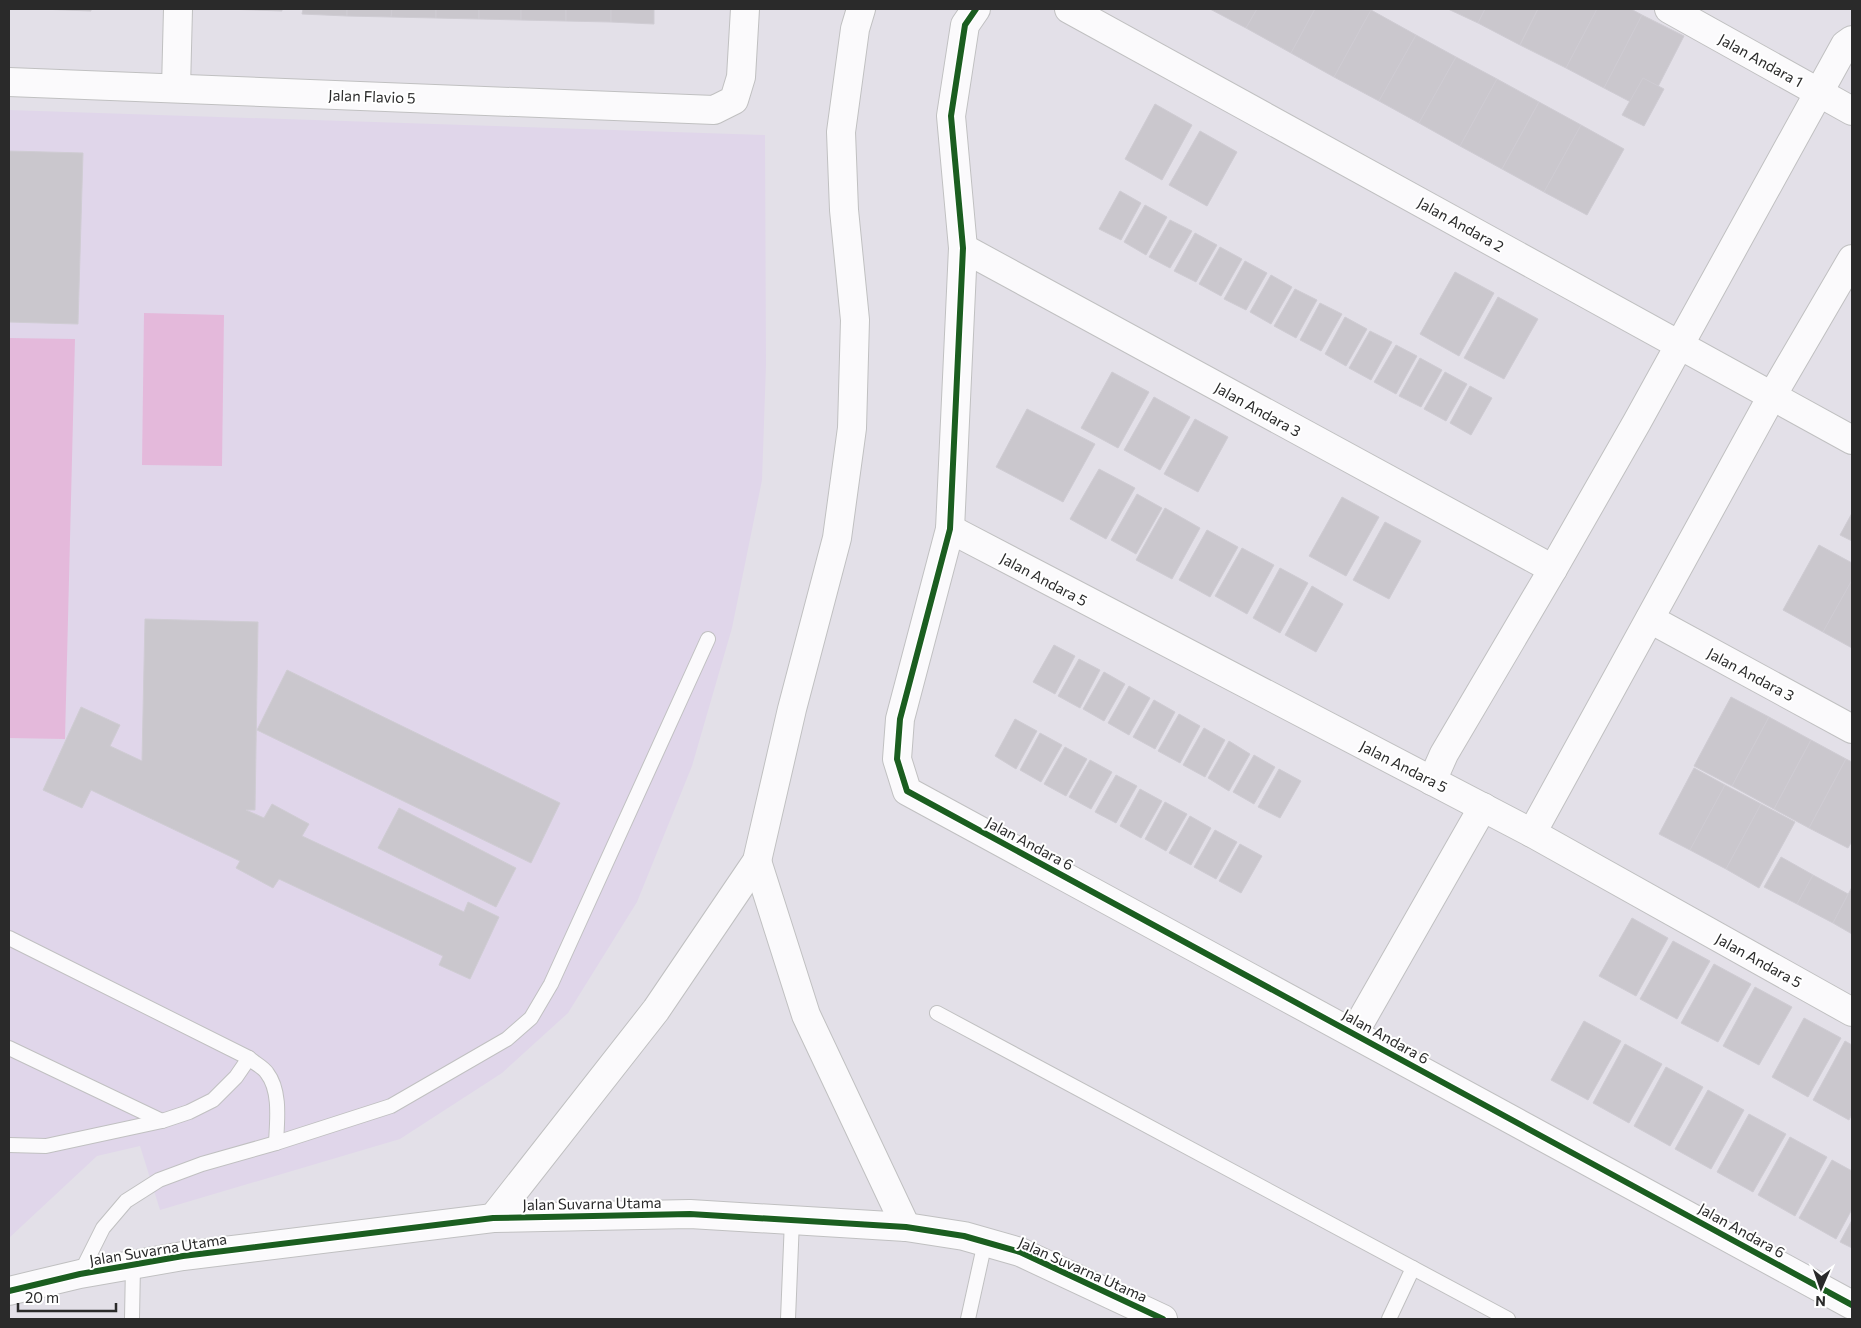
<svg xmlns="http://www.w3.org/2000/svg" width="1861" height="1328" font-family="Commissioner,sans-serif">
  <rect width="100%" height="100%" fill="#e3e0e8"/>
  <polygon fill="#e0d6ea" points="9,110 765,135 766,365 762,480 732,628 692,766 637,902 568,1013 502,1073 400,1139 160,1210 140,1146 97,1156 9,1238"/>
  <g fill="#e4b9db">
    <polygon points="144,313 224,315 222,466 142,465"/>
    <polygon points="9,338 75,339 65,739 9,738"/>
  </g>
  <g fill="#cac7cd" stroke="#cfccd3">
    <polygon points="40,9 91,9 91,11"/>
    <polygon points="225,9 282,9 282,11"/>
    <polygon points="303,9 347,9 347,16 302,14"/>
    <polygon points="347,9 392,9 391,17 347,16"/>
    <polygon points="392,9 436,9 436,18 391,17"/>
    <polygon points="436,9 479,9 479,19 436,18"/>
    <polygon points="479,9 521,9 521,20 479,19"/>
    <polygon points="521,9 566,9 566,21 521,20"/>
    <polygon points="566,9 611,9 611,22 566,21"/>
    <polygon points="611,9 654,9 654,24 611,22"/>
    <polygon points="1210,9 1257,9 1246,28"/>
    <polygon points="1257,9 1315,9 1291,53 1246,28"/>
    <polygon points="1315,9 1371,10 1334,77 1291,53"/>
    <polygon points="1448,9 1485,9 1478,23"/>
    <polygon points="1485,9 1538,9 1520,45 1478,23"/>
    <polygon points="1538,9 1597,9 1566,68 1520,45"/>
    <polygon points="1597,9 1631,9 1642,15 1604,88 1566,68"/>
    <polygon points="1371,10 1416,35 1379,101 1334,77"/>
    <polygon points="1642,15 1684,36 1646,110 1604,88"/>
    <polygon points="1416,35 1456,57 1419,123 1379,101"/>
    <polygon points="1456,57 1497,79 1460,146 1419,123"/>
    <polygon points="1643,78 1664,89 1644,126 1622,115"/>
    <polygon points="1497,79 1539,102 1502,169 1460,146"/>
    <polygon points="1539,102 1581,125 1544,192 1502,169"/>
    <polygon points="1155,104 1192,125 1162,180 1125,159"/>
    <polygon points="1581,125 1624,149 1587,215 1544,192"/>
    <polygon points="1200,131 1237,152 1207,206 1169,185"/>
    <polygon points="9,151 83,153 78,324 9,322"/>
    <polygon points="1120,191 1141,203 1121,240 1099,229"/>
    <polygon points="1145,205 1167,217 1146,255 1124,242"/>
    <polygon points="1170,220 1192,231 1170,268 1149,257"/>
    <polygon points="1195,233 1217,245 1196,282 1174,271"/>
    <polygon points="1220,247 1242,259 1221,296 1199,284"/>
    <polygon points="1245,261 1267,273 1246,310 1224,299"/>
    <polygon points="1455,272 1494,293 1459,356 1420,334"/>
    <polygon points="1271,275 1292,287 1271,324 1250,312"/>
    <polygon points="1295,289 1317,300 1296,338 1274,326"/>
    <polygon points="1498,297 1538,319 1504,379 1464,358"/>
    <polygon points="1320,303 1342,314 1321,351 1300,340"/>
    <polygon points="1345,317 1367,329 1346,366 1325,354"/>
    <polygon points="1370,331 1392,342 1371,380 1349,368"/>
    <polygon points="1396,345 1417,356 1396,394 1374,382"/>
    <polygon points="1420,358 1442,370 1421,407 1399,396"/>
    <polygon points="1112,372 1149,392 1118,448 1081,428"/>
    <polygon points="1445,372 1467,384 1446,421 1424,409"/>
    <polygon points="1470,386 1492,398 1471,435 1450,423"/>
    <polygon points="1154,397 1190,417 1160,470 1124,450"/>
    <polygon points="1027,409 1095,444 1063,502 996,467"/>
    <polygon points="1195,419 1228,437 1198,492 1164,474"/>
    <polygon points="1099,469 1135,488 1106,539 1070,519"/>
    <polygon points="1137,494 1162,508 1136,554 1111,540"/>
    <polygon points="1342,497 1379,517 1346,576 1309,556"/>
    <polygon points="1165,508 1200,528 1172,579 1136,560"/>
    <polygon points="1852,513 1852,541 1840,535"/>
    <polygon points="1385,522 1421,541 1389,599 1353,580"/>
    <polygon points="1207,530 1238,547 1210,597 1179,580"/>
    <polygon points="1819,545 1852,563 1852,580 1823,632 1783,610"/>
    <polygon points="1242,548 1274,565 1247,614 1215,596"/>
    <polygon points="1280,568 1308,583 1280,633 1253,618"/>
    <polygon points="1852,580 1852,648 1823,632"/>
    <polygon points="1312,586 1343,604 1316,652 1285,635"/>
    <polygon points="145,619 258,622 255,810 246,810 264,818 272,804 309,824 302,836 464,912 468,902 499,917 470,979 439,965 443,956 279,879 273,888 236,868 240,861 91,790 82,808 43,790 81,707 120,725 110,746 142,761"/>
    <polygon points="1054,645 1075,656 1055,694 1033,682"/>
    <polygon points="1079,659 1100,670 1080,708 1058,696"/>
    <polygon points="287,670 560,803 531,863 257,730"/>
    <polygon points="1104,672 1125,684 1104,721 1083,709"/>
    <polygon points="1129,686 1150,698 1129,735 1108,723"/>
    <polygon points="1731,697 1769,717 1732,786 1694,766"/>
    <polygon points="1154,700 1175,712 1155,749 1133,737"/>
    <polygon points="1179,714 1200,726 1180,763 1158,751"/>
    <polygon points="1769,717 1811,740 1774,809 1732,786"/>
    <polygon points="1015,719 1037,731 1016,769 995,756"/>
    <polygon points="1204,728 1225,740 1205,777 1183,765"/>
    <polygon points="1040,733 1062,745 1041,782 1020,770"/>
    <polygon points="1811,740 1846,759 1809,828 1774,809"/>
    <polygon points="1229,741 1250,754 1229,791 1208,778"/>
    <polygon points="1065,747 1087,759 1066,796 1044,784"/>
    <polygon points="1254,755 1275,767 1254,804 1233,792"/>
    <polygon points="1846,759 1852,762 1852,841 1848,848 1809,828"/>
    <polygon points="1090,760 1112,772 1091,809 1069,797"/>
    <polygon points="1694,768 1725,785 1690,850 1659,834"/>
    <polygon points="1279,769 1301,781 1280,818 1258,807"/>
    <polygon points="1116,775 1137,786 1116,823 1095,812"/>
    <polygon points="1725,785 1761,804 1726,869 1690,850"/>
    <polygon points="1140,789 1162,801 1141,838 1120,826"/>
    <polygon points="1165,802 1187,814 1166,851 1145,839"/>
    <polygon points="1761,804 1795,822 1759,888 1726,869"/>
    <polygon points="399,808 516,868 496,907 378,848"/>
    <polygon points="1190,816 1211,828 1191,865 1169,853"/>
    <polygon points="1215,830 1237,842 1216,879 1194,867"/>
    <polygon points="1240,844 1262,856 1241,893 1219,881"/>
    <polygon points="1781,857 1813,875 1797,904 1764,887"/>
    <polygon points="1813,875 1848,894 1833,923 1797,904"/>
    <polygon points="1852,887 1852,934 1833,923"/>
    <polygon points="1632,918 1668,938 1636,996 1599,976"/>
    <polygon points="1673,941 1710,961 1677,1019 1640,999"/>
    <polygon points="1714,964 1751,984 1718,1042 1681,1023"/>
    <polygon points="1755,987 1792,1007 1759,1065 1723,1046"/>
    <polygon points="1804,1018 1841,1038 1808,1097 1772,1077"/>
    <polygon points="1584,1021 1621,1041 1588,1100 1551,1080"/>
    <polygon points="1845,1041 1852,1045 1852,1114 1849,1120 1813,1100"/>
    <polygon points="1625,1044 1662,1064 1629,1123 1593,1103"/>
    <polygon points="1666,1067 1703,1087 1670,1146 1634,1126"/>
    <polygon points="1708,1090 1744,1110 1711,1169 1675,1149"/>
    <polygon points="1749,1114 1786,1134 1753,1192 1717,1172"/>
    <polygon points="1790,1137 1827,1157 1795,1216 1758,1195"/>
    <polygon points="1832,1160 1852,1171 1852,1209 1836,1239 1799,1218"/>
    <polygon points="1852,1220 1852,1248 1840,1242"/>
  </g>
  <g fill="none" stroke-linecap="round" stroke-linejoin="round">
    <defs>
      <g id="service">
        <path d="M 9,938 L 249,1058 C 254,1063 263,1067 267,1073 C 281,1091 277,1121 276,1143"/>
        <polyline points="937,1013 1508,1319"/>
        <polyline points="9,1048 162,1121"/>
        <polyline points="9,1145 46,1146 162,1121 189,1112 213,1100 236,1077 249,1058"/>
        <polyline points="80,1274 103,1228 126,1201 159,1180 202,1164 276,1143 391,1106 507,1039 531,1018 551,984 708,639"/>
        <polyline points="132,1319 133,1265"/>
        <polyline points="788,1319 792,1220"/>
        <polyline points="968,1319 985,1242"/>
        <polyline points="1389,1319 1413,1268"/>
      </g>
      <g id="minor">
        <polyline points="976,9 965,25 951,116 963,248 950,529 900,719 897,759 907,791 1852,1305"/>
        <polyline points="1069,9 1852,440"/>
        <polyline points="1669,9 1852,111"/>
        <polyline points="9,82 714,110 734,100 741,77 745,9"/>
        <polyline points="176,88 178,9"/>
        <polyline points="963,248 1553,569"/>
        <polyline points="950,529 1532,833 1852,1012"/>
        <polyline points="1650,619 1852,729"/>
        <polyline points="1432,781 1444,754 1553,569 1637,422 1845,45 1852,40"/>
        <polyline points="1532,833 1772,396 1852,259"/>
        <polyline points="757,861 806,1015 906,1227"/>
        <polyline points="1354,1033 1483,807"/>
        <polyline points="493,1218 656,1010 757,861 792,709 837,538 852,428 855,320 844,210 841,132 855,29 861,9"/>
        <polyline points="9,1291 80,1274 183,1256 493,1218 690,1214 906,1227 964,1236 1020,1252 1163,1319"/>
      </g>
    </defs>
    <use href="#service" stroke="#c0c0c1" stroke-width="16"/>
    <use href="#minor" stroke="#c0c0c1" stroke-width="30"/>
    <use href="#service" stroke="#fbfafc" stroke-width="14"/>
    <use href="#minor" stroke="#fbfafc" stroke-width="28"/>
    <defs>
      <g id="cycleway">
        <polyline points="976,9 965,25 951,116 963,248 950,529 900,719 897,759 907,791 1852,1305"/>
        <polyline points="9,1291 80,1274 183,1256 493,1218 690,1214 906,1227 964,1236 1020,1252 1163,1319"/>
      </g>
    </defs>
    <use href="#cycleway" stroke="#fff" stroke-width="9"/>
    <use href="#cycleway" stroke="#1b5e20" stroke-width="6"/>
  </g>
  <g text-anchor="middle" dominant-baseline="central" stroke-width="4" stroke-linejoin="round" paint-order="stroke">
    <g font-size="15" fill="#2a2a2a" stroke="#fff">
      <text transform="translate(1761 60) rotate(29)">Jalan Andara 1</text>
      <text transform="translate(372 96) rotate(2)">Jalan Flavio 5</text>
      <text transform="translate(1461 224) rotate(29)">Jalan Andara 2</text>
      <text transform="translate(1258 409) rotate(29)">Jalan Andara 3</text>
      <text transform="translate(1044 579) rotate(28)">Jalan Andara 5</text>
      <text transform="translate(1751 674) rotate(28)">Jalan Andara 3</text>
      <text transform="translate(1404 766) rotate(27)">Jalan Andara 5</text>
      <text transform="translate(1030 843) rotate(28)">Jalan Andara 6</text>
      <text transform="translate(1759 960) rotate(29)">Jalan Andara 5</text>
      <text transform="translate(1386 1036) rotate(29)">Jalan Andara 6</text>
      <text transform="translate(592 1203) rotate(-1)">Jalan Suvarna Utama</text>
      <text transform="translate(1742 1230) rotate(29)">Jalan Andara 6</text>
      <text transform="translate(158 1249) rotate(-9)">Jalan Suvarna Utama</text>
      <text transform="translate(1083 1269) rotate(24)">Jalan Suvarna Utama</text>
    </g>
  </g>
  <rect width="1861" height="1328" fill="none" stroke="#2a2a2a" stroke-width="20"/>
  <g transform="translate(1821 1288) rotate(182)" stroke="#ffffff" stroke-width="4" paint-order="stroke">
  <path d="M0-4L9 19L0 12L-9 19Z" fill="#2a2a2a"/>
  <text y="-8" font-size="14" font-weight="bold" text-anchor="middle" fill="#2a2a2a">N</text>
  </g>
  <path d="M18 1303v8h98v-8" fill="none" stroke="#2a2a2a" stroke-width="2.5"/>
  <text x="25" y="1303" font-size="15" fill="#2a2a2a" stroke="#ffffff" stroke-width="4" paint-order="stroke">20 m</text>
</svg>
